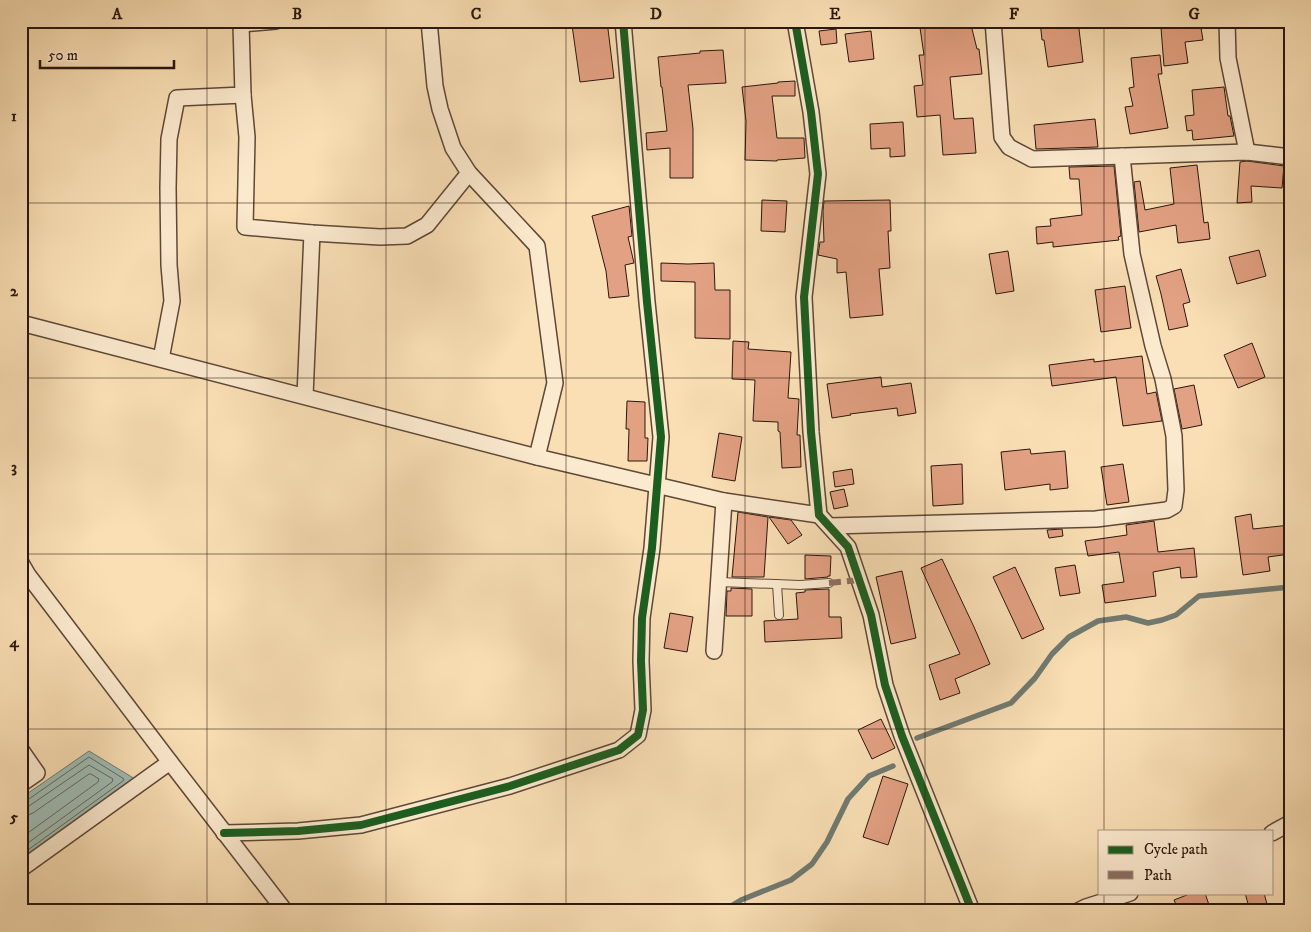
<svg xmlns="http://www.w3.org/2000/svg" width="1311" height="932" font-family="'IM FELL DW Pica',serif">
  <rect width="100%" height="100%" fill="#fadfb5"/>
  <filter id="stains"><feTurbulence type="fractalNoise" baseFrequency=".004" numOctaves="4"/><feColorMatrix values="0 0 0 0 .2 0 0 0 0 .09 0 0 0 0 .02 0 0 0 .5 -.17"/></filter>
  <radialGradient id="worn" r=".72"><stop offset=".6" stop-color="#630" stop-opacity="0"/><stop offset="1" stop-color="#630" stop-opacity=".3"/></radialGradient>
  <polygon fill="#9fbcb4" stroke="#707a71" points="89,751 135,779 21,861 21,798"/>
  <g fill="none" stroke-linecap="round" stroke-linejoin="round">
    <g stroke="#646960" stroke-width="1">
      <polyline points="21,802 26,801 89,757 124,779 123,781 21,855"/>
      <polyline points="21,808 29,806 89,765 113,779 112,782 21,848"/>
      <polyline points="21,815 28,815 33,813 89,774 91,774 99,779 98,782 21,838"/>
    </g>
    <g stroke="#707a71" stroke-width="5.5">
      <polyline points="917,738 1011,703 1035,678 1052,654 1069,637 1098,621 1126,617 1148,623 1162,620 1176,615 1199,596 1290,587"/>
      <polyline points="723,911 741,900 791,880 812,864 827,842 848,799 869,776 893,766"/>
    </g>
  </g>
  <g fill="#e3a183" stroke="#2a160d">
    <polygon points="607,21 614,78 580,82 572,25"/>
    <polygon points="919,21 970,21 977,49 979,49 982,74 950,77 954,119 973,118 976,153 943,155 940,115 917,117 914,86 923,85 919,55 924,55"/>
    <polygon points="1040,21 1078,21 1083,62 1048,67 1044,40 1042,40"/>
    <polygon points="1200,22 1203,40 1185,42 1188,63 1164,66 1161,28"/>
    <polygon points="836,29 837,43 821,45 819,31"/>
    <polygon points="871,31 874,59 849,62 845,34"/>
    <polygon points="723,50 726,83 688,85 693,129 693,178 670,178 670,148 647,150 646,133 667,131 662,87 661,87 658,57 700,53 700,51"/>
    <polygon points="1160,55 1162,74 1158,74 1168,128 1130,134 1125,107 1133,106 1129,88 1134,87 1131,58"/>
    <polygon points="795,81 795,96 772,96 777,138 804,138 805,158 777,160 777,161 745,160 746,121 742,87 778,83 778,82"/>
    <polygon points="1224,87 1228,116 1230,116 1234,136 1193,140 1192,130 1187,131 1185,116 1194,115 1192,90"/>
    <polygon points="1095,119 1098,147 1036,149 1034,125"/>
    <polygon points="903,122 905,156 890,157 890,148 871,149 870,124"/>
    <polygon points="1247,161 1284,166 1282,188 1251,186 1252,202 1237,203 1240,162"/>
    <polygon points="1197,165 1204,223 1208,222 1210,239 1178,243 1176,225 1139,232 1134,182 1140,181 1145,210 1174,204 1170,168"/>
    <polygon points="1114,166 1121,236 1118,237 1119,240 1053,247 1053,242 1037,244 1036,227 1051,226 1050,219 1082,215 1079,179 1070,179 1069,167"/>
    <polygon points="762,200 787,201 785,232 761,231"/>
    <polygon points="890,200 891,231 888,231 890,268 879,269 883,315 850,318 846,272 837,273 837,259 818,255 820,242 824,242 823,211 824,201"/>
    <polygon points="629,206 632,236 628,237 634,263 625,265 629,296 609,298 606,271 592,216"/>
    <polygon points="1259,250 1266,276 1237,284 1229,257"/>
    <polygon points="1008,251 1014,291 996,294 989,254"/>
    <polygon points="661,263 688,264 714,263 715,290 730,290 730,339 695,338 695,282 661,281"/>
    <polygon points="1181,269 1190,302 1183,304 1188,326 1169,330 1161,294 1156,276"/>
    <polygon points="1125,286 1131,328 1101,332 1095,290"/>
    <polygon points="733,341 749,342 748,349 791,352 788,398 799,399 797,435 800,435 801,467 782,468 780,432 778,431 778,422 753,421 755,380 732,379"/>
    <polygon points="1252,343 1265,377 1238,388 1224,355"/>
    <polygon points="1142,356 1147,394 1156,392 1162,421 1123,426 1116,377 1052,386 1049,365 1094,359 1094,362"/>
    <polygon points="881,377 882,387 911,383 916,413 898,416 897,408 850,414 851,415 832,418 827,384"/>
    <polygon points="1194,385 1202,425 1182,429 1174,389"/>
    <polygon points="627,401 645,402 645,438 648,438 647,461 628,461 629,429 626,429"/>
    <polygon points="719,433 742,437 735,481 712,477"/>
    <polygon points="1030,449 1031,454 1065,451 1068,488 1050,490 1050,484 1005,490 1001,452"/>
    <polygon points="962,464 963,504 933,506 931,466"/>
    <polygon points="1123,464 1129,502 1107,505 1101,467"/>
    <polygon points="852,469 854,484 835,487 833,472"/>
    <polygon points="844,489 848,506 834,509 830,492"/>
    <polygon points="738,512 768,517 764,577 732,577"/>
    <polygon points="1251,514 1253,529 1290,525 1290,554 1268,557 1270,571 1243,575 1235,517"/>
    <polygon points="769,517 791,520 802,535 788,544"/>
    <polygon points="1154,521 1158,552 1194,548 1197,577 1181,578 1180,567 1153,572 1156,596 1105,603 1102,585 1124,582 1119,552 1088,556 1085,541 1127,535 1126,525"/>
    <polygon points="1062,529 1063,536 1049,538 1047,530"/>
    <polygon points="805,555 831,556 830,576 828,576 828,577 805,579"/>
    <polygon points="942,559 974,627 990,664 955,679 960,693 940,700 929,665 960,654 921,568"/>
    <polygon points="1075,565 1080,593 1060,596 1055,568"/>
    <polygon points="1015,567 1044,629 1022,639 993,577"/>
    <polygon points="902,571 916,638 891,644 876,577"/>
    <polygon points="731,588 752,589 752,616 726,616 727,591 731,591"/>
    <polygon points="829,589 829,617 841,617 842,638 765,642 764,621 798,619 796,593 805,592 805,590"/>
    <polygon points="670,613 693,617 687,652 664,648"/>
    <polygon points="881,719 895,748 872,759 858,730"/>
    <polygon points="883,776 908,784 888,845 863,837"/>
    <polygon points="1192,893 1205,893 1211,911 1179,911 1174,900"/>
    <polygon points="1245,893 1264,893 1268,908 1258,911 1250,911"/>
  </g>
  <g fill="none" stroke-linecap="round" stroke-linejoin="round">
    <defs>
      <g id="service">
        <polyline points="719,582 800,585 829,583"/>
        <polyline points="777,584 779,615"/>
      </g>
      <g id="minor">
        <polyline points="429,21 435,86 440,109 453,148 469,173 537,246 555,383 537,457"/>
        <polyline points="795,21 811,112 818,174 804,297 811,432 819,515 848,547 871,615 885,685 902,736 972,911"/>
        <polyline points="993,21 1002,137 1009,147 1032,159 1247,152 1290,157"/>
        <polyline points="1227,21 1228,58 1247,152"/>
        <polyline points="241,24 276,21"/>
        <polyline points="243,95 247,137 245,227 312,233 380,237 407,236 427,225 469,173"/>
        <polyline points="21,323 537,457 724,501 819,515"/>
        <polyline points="161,359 172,301 169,265 168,188 169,139 177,98 243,95 241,24 240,21"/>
        <polyline points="305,396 312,233"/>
        <polyline points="830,526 1096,519 1167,510 1174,506 1176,490 1174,436 1163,379 1153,346 1132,254 1122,156"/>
        <polyline points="21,563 28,575 170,762 285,911"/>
        <polyline points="714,651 724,501"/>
        <polyline points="21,750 37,773 21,784"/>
        <polyline points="224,833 298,831 361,825 510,786 619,750 638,735 643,710 641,661 642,618 652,548 661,437 647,302 623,21"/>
        <polyline points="1272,833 1290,823"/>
        <polyline points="21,869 170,762"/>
        <polyline points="1078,911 1086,907 1130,893"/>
      </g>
    </defs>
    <use href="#service" stroke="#5e4837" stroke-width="10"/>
    <use href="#minor" stroke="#5e4837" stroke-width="18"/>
    <use href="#service" stroke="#fceacf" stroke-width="8"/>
    <use href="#minor" stroke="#fceacf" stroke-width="15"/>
    <polyline stroke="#8d6e63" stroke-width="6" stroke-dasharray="12 6" stroke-linecap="butt" points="829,583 859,580"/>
    <defs>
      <g id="cycleway">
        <polyline points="795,21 811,112 818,174 804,297 811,432 819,515 848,547 871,615 885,685 902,736 972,911"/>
        <polyline points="224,833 298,831 361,825 510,786 619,750 638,735 643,710 641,661 642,618 652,548 661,437 647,302 623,21"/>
      </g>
    </defs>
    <use href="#cycleway" stroke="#fceacf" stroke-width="11"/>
    <use href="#cycleway" stroke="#1b5e20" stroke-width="8"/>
  </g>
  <path fill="none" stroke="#2a160d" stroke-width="1" stroke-opacity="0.55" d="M 207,21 L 207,911M 386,21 L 386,911M 566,21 L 566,911M 745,21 L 745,911M 925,21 L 925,911M 1104,21 L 1104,831M 21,203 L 1290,203M 21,378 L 1290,378M 21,554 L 1290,554M 21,729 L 1290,729M 1104,893 L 1104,911"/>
  <rect width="1311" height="932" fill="none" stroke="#fadfb5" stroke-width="55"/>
  <rect x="1098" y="830" width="175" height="65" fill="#fceacf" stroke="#a89581"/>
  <rect x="1108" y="846" width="25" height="8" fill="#1b5e20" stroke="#a89581"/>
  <text x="1144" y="854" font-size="15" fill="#2a160d">Cycle path</text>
  <rect x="1108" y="871" width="25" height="8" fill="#8d6e63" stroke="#a89581"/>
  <text x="1144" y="880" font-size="15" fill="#2a160d">Path</text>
  <path d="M40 60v8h134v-8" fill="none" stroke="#2a160d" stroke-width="2.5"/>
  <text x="48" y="60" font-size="15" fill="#2a160d" stroke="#fceacf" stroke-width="4" paint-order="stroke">50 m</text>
  <rect x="28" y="28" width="1256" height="876" fill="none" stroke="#2a160d" stroke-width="2"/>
  <g font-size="16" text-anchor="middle" font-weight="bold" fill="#2a160d">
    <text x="117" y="19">A</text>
    <text x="297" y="19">B</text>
    <text x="476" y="19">C</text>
    <text x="656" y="19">D</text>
    <text x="835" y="19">E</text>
    <text x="1014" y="19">F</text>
    <text x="1194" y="19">G</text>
    <text x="14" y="121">1</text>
    <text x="14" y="296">2</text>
    <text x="14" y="472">3</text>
    <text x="14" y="647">4</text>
    <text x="14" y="822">5</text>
  </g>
  <rect width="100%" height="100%" filter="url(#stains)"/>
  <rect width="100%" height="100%" fill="url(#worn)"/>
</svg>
